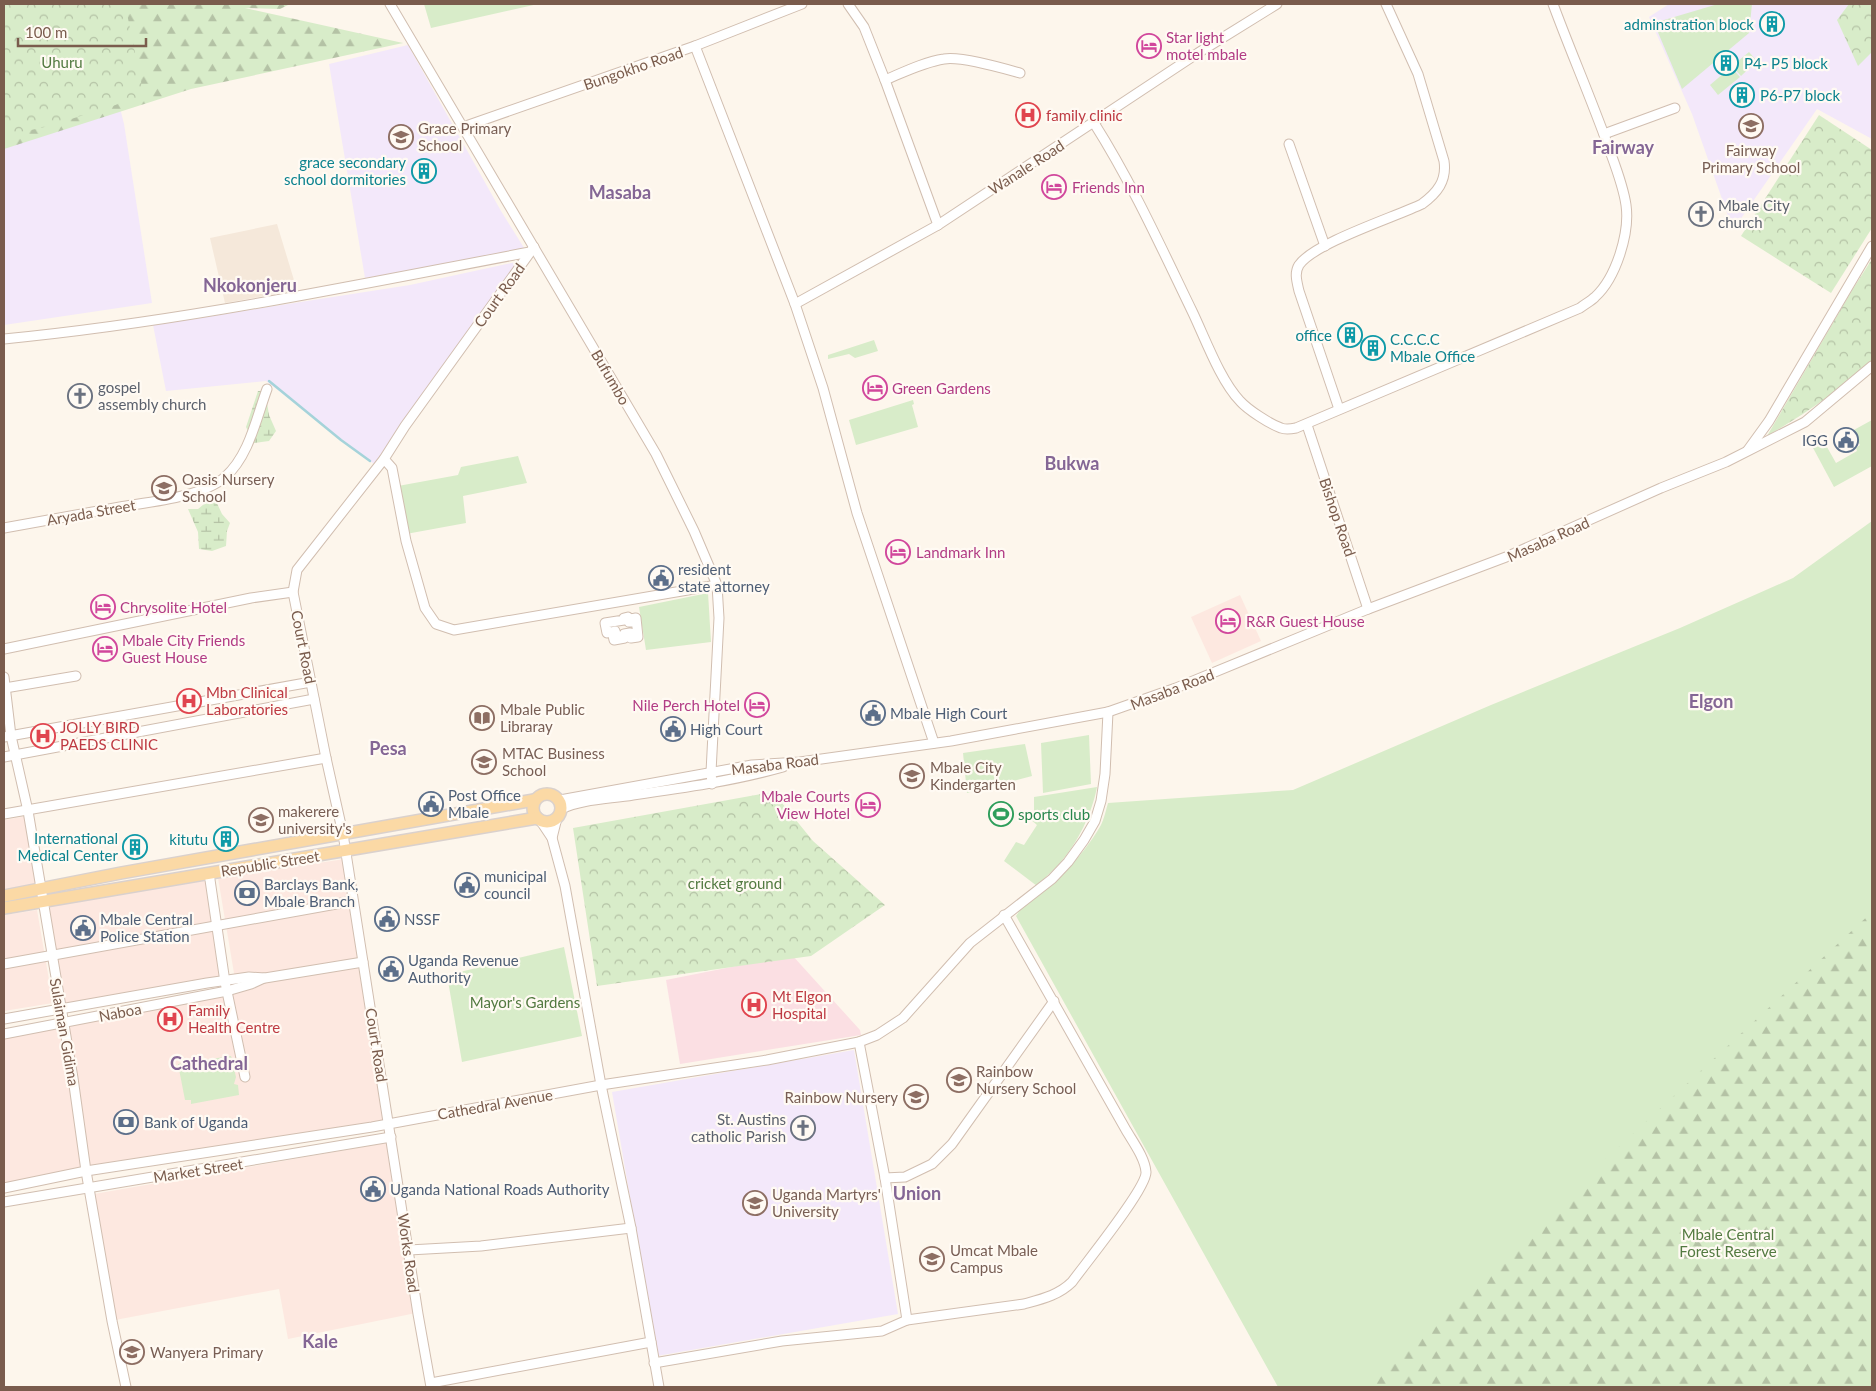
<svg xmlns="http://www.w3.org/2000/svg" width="1876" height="1391" font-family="Lato,sans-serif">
  <defs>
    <pattern id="forest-firs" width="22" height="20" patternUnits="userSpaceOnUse" patternTransform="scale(1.25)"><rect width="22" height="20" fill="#d8ecc9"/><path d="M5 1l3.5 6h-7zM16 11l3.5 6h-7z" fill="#b4c2a5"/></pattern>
    <pattern id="wetland-marsh" width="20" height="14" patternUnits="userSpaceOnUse" patternTransform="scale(1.25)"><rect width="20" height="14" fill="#d8ecc9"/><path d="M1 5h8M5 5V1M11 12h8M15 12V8" fill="none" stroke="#b4c2a5"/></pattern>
    <pattern id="park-crowns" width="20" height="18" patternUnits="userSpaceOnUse" patternTransform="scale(1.25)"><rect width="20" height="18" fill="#d8ecc9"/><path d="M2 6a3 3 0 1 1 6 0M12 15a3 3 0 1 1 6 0" fill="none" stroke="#b4c2a5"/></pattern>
  </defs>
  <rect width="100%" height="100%" fill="#fdf6ec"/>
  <polygon fill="#f5e8da" points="277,224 297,290 225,303 210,238"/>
  <g fill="#fde8e0">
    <polygon points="1240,595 1261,641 1212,663 1191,617"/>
    <polygon points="27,816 41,886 4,892 4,820"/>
    <polygon points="345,859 360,959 235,979 218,878"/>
    <polygon points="206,880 215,926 220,982 61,1007 44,904"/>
    <polygon points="37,910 53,1003 4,1011 4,915"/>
    <polygon points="363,967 389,1124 4,1185 4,1034 248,985"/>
    <polygon points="391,1142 416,1313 288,1339 279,1289 110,1321 94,1194"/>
  </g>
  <g fill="#f3e8fa">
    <polygon points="1669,4 1872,4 1872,139 1817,109 1733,230 1692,114 1649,17"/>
    <polygon points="408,45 501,211 526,251 365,278 329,64"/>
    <polygon points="119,104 124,124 152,303 4,325 4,141"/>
    <polygon points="516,262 520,264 515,272 374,464 266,381 166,391 153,325 410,285"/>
    <polygon points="854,1050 898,1314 657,1356 612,1092"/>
  </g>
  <polygon fill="#fbdfe3" points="792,955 860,1030 861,1035 680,1064 666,980"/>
  <g fill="#d8ecc9">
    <polygon points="424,4 538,4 431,28"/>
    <polygon points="1718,4 1752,4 1749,33 1682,89 1654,23"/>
    <polygon points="1749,52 1757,61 1741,76 1732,66"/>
    <polygon points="1731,67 1740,77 1718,95 1710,85"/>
    <polygon points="874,340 878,351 855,358 849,354 828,359 828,355"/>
    <polygon points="913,400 914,404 912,405 918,427 856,445 849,420"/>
    <polygon points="1872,420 1872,466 1834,487 1812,446 1823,440 1836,463 1857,451 1856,448 1860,445 1852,431"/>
    <polygon points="518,456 527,483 463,496 466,523 406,534 398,486 458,475 461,467"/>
    <path d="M 1872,521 L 1872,1080 L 1536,1387 L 1278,1387 L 1016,916 L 1020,910 C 1051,886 1081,860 1101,825 C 1104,819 1106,810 1108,803 L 1293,790 L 1491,705 L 1680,628 L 1793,578 Z"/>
    <polygon points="708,593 711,642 646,650 639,607"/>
    <polygon points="1089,735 1091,784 1043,793 1041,743"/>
    <polygon points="1025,744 1032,776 967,793 963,753"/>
    <path d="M 1097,787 C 1092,813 1078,843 1059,864 C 1052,872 1044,878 1037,886 L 1004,861 L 1016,842 L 1024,845 L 1037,825 L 1030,819 L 1034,811 L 1034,797 Z"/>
    <polygon points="564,947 582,1036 462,1062 447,975"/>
    <polygon points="231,1056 236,1077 234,1084 238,1085 239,1095 191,1104 191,1100 185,1100 178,1064"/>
  </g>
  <g fill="url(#forest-firs)">
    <polygon points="4,4 290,4 280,9 245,8 403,43 191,89 4,149"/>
    <polygon points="1872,912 1872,1387 1360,1387"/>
  </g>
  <g fill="url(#wetland-marsh)">
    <polygon points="258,391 265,391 269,415 276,431 269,441 254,443 246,427"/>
    <polygon points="215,499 222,514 230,523 227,531 226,546 212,551 199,549 198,532 188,509 198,509 209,500"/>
  </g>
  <g fill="url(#park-crowns)">
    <polygon points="4,4 125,4 144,96 49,126 4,136"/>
    <polygon points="1849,4 1872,4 1872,52 1858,66 1837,20"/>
    <polygon points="1819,115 1872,150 1872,228 1831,293 1741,236"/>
    <path d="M 1872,259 L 1872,361 C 1840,390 1805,414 1767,436 L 1851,292 Z"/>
    <polygon points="773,792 813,841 885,905 811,956 597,986 573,828"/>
  </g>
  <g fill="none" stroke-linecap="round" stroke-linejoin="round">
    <polyline stroke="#a5d3da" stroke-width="2.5" points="269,381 341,440 370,461"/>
    <defs>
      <g id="minor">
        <polyline points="390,4 656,454 694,531 717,585 719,618 711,772 712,784"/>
        <polyline points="848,4 864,27 885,80 938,225"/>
        <polyline points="695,46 795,304 823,388 857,513 934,743"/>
        <path d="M 885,80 C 904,72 924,62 944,59 C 961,56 1002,68 1020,73"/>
        <path d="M 1094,123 C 1132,183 1161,247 1192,311 C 1205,338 1220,380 1240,401 C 1248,410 1270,424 1281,428 C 1286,430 1291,429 1296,428 L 1580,308 C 1585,304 1591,301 1595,297 C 1616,278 1630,233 1626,205 C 1623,184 1614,163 1607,143 C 1590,96 1570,50 1553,4"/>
        <polyline points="463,127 695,46 802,4"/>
        <polyline points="1604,134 1675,108"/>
        <polyline points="1289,144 1325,246"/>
        <polyline points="795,304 938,225 1198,53 1277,4"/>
        <path d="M 4,339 C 181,322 355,285 530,252"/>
        <path d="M 1339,409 L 1299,291 C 1297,282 1294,273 1299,265 C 1314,243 1395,217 1422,204 C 1437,193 1447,181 1444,161 L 1418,74 L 1386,4"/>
        <polyline points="1307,425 1368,609"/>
        <polyline points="1748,450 1769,421 1872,246"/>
        <polyline points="384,459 392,468 406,541 425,608 436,624 454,630 717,585"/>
        <path d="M 4,528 C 42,521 81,514 120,507 C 149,502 203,497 225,477 C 249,456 256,419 267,389"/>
        <polyline points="638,637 631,638 630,633 624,634 625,638 614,640 613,635 616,634 615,631 607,633 605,623 624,620 624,618 628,617 629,622 631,622 631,619 636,618 638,637"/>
        <polyline points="4,649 251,598 293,592"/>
        <polyline points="4,677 11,736 28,811 73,1078 86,1171 112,1321 126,1387"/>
        <polyline points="5,688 76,676"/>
        <polyline points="4,737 311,682"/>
        <polyline points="4,757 314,699"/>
        <polyline points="560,800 752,765 800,762 951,741 1108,712 1176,688 1368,609 1506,557 1661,488 1726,462 1805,422 1872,366"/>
        <path d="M 561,809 C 582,799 610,799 633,795 C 683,788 733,781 783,767"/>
        <polyline points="4,814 326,758"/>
        <polyline points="540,820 552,838 565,886 601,1085 631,1228 659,1387"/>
        <polyline points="552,838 557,818"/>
        <polyline points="209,873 225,982 245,1077"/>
        <polyline points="4,964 353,901"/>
        <polyline points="4,1019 207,983 249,977 265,978 363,962"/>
        <polyline points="4,1034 227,991 251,984 264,978"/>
        <polyline points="885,1178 905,1177 932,1164 952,1144 1054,1001"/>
        <polyline points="4,1188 86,1171 372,1127 601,1085 767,1060 859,1042 877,1035 903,1018 970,943 1052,879 1068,862 1084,840 1095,821 1101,801 1105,774 1108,712"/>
        <polyline points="4,1202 391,1137"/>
        <polyline points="409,1250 481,1246 631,1228"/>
        <path d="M 907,1320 L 1024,1304 C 1042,1299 1059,1295 1072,1282 C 1085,1264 1147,1188 1146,1172 C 1145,1158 1133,1142 1126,1130 L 1004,915"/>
        <polyline points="654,1363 782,1341 882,1331 907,1320 885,1178 859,1042"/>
        <polyline points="431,1383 651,1342"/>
        <polyline points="431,1387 418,1314 343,834 326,758 293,592 297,570 384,459 405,426 534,247"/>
      </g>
      <g id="major">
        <circle cx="547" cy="808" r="14"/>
        <polyline points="4,896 121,873 534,800"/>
        <polyline points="4,908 537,818"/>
      </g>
    </defs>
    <use href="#minor" stroke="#d1beb0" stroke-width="11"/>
    <use href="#major" stroke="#dad1cd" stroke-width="14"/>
    <use href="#minor" stroke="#fff" stroke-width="9"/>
    <use href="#major" stroke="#fbd9a5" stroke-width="11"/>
  </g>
  <defs>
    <symbol id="building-ring" viewBox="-11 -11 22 22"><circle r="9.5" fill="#fffaf3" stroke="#0f9aa8" stroke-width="1.5"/><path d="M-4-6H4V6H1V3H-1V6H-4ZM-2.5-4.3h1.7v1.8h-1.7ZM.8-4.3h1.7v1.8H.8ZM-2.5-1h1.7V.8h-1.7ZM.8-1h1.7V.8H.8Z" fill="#0f9aa8"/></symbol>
    <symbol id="hotel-ring" viewBox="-11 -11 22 22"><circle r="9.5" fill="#fffaf3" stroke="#d1479c" stroke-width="1.5"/><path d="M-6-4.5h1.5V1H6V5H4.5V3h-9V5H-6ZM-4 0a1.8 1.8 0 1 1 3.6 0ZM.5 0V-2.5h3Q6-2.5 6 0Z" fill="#d1479c"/></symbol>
    <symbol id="hospital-ring" viewBox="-11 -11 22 22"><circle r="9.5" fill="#fffaf3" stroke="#e0444e" stroke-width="1.5"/><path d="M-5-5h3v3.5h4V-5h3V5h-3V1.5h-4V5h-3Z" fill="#e0444e"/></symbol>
    <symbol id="school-ring" viewBox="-11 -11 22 22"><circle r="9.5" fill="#fffaf3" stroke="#8d6e63" stroke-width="1.5"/><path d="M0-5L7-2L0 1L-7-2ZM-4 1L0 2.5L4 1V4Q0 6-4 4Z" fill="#8d6e63"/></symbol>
    <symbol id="church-ring" viewBox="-11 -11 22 22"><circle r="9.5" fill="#fffaf3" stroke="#6b7280" stroke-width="1.5"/><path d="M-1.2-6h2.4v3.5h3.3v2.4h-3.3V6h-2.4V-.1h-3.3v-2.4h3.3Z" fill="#6b7280"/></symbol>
    <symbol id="civic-ring" viewBox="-11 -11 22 22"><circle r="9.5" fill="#fffaf3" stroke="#5c6f8a" stroke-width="1.5"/><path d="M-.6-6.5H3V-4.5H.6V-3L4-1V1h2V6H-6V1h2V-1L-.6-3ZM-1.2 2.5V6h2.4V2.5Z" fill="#5c6f8a"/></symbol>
    <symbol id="library-ring" viewBox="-11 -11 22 22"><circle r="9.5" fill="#fffaf3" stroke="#8d6e63" stroke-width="1.5"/><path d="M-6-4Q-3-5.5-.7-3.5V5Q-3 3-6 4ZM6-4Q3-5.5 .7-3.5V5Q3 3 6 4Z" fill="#8d6e63"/></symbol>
    <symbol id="stadium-ring" viewBox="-11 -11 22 22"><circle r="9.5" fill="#fffaf3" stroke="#2e9e5b" stroke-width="1.5"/><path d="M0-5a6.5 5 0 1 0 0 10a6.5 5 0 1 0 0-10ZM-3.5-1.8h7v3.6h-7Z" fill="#2e9e5b"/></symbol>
    <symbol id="university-ring" viewBox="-11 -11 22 22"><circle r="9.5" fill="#fffaf3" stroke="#8d6e63" stroke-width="1.5"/><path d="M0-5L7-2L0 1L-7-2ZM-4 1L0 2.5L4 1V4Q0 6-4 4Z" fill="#8d6e63"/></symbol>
    <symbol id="bank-ring" viewBox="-11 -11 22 22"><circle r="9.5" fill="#fffaf3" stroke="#5c6f8a" stroke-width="1.5"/><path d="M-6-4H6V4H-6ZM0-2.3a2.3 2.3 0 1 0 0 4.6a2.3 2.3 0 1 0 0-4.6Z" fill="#5c6f8a"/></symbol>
  </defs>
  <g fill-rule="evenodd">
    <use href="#building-ring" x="1758" y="10" width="28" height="28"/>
    <use href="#hotel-ring" x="1135" y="32" width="28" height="28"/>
    <use href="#building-ring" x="1712" y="49" width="28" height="28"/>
    <use href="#building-ring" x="1728" y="81" width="28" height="28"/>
    <use href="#hospital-ring" x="1014" y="101" width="28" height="28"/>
    <use href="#school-ring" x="1737" y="112" width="28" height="28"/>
    <use href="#school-ring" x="387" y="123" width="28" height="28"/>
    <use href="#building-ring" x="410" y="157" width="28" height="28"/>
    <use href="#hotel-ring" x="1040" y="173" width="28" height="28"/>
    <use href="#church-ring" x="1687" y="200" width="28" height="28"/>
    <use href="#building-ring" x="1336" y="321" width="28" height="28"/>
    <use href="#building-ring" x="1359" y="334" width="28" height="28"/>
    <use href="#hotel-ring" x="861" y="374" width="28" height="28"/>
    <use href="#church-ring" x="66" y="382" width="28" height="28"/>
    <use href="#civic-ring" x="1832" y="426" width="28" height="28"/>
    <use href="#school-ring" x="150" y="474" width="28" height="28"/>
    <use href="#hotel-ring" x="884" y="538" width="28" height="28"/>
    <use href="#civic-ring" x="647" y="564" width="28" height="28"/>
    <use href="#hotel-ring" x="89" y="593" width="28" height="28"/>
    <use href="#hotel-ring" x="1214" y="607" width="28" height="28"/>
    <use href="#hotel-ring" x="91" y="635" width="28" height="28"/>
    <use href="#hospital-ring" x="175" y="687" width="28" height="28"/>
    <use href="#hotel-ring" x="743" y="691" width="28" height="28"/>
    <use href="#civic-ring" x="859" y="699" width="28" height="28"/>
    <use href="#library-ring" x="468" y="704" width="28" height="28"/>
    <use href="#civic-ring" x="659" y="715" width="28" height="28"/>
    <use href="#hospital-ring" x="29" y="722" width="28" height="28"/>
    <use href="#school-ring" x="470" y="748" width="28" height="28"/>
    <use href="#school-ring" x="898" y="762" width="28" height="28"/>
    <use href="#civic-ring" x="417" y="790" width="28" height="28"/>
    <use href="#hotel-ring" x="854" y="791" width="28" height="28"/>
    <use href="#stadium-ring" x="987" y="800" width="28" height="28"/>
    <use href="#university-ring" x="247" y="806" width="28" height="28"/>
    <use href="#building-ring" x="212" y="825" width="28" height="28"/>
    <use href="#building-ring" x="121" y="833" width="28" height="28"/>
    <use href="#civic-ring" x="453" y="871" width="28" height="28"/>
    <use href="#bank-ring" x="233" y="879" width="28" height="28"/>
    <use href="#civic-ring" x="373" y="905" width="28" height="28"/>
    <use href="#civic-ring" x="69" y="914" width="28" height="28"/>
    <use href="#civic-ring" x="377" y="955" width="28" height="28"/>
    <use href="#hospital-ring" x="740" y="991" width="28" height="28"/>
    <use href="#hospital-ring" x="156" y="1005" width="28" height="28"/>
    <use href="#school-ring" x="945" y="1066" width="28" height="28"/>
    <use href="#school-ring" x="902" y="1083" width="28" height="28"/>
    <use href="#bank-ring" x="112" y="1108" width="28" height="28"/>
    <use href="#church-ring" x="789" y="1114" width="28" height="28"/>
    <use href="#civic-ring" x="359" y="1175" width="28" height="28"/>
    <use href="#university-ring" x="741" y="1189" width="28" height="28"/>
    <use href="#university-ring" x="918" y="1245" width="28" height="28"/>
    <use href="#school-ring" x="118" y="1338" width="28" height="28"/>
  </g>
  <g text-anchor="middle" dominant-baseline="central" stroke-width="4.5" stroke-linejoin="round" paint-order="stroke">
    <g font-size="15" fill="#0d838f" stroke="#fffaf3" text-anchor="end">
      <text x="1754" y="24">adminstration block</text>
      <text x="1744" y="63" text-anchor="start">P4- P5 block</text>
      <text x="1760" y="95" text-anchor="start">P6-P7 block</text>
      <text x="406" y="162">grace secondary<tspan x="406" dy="17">school dormitories</tspan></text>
      <text x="1332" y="335">office</text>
      <text x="1390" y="339" text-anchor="start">C.C.C.C<tspan x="1390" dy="17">Mbale Office</tspan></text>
      <text x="118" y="838">International<tspan x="118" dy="17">Medical Center</tspan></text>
      <text x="208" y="839">kitutu</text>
    </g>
    <g font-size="15" fill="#b23c85" stroke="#fffaf3" text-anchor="start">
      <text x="1166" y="37">Star light<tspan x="1166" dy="17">motel mbale</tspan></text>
      <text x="1072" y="187">Friends Inn</text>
      <text x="892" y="388">Green Gardens</text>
      <text x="916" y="552">Landmark Inn</text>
      <text x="120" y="607">Chrysolite Hotel</text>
      <text x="1246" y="621">R&amp;R Guest House</text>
      <text x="122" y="640">Mbale City Friends<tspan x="122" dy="17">Guest House</tspan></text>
      <text x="740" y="705" text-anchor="end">Nile Perch Hotel</text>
      <text x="850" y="796" text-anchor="end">Mbale Courts<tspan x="850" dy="17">View Hotel</tspan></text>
    </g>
    <g font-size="15" fill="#537a41" stroke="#fffaf3">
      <text x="62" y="62">Uhuru</text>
      <text x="735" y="883">cricket ground</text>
      <text x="525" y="1002">Mayor's Gardens</text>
      <text x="1728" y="1234">Mbale Central<tspan x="1728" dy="17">Forest Reserve</tspan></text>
    </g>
    <g font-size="15" fill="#7a5c4d" stroke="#fffaf3">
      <text transform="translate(633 68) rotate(-19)">Bungokho Road</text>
      <text transform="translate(1026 167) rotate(-33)">Wanale Road</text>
      <text transform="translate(499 295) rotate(-54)">Court Road</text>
      <text transform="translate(611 377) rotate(60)">Bufumbo</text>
      <text transform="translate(91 512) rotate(-10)">Aryada Street</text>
      <text transform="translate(1338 517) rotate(71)">Bishop Road</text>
      <text transform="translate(1548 539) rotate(-24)">Masaba Road</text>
      <text transform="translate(304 647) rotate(79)">Court Road</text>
      <text transform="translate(1172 689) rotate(-21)">Masaba Road</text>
      <text transform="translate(775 764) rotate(-7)">Masaba Road</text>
      <text transform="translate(270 863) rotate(-9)">Republic Street</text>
      <text transform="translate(120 1012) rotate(-11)">Naboa</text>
      <text transform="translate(65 1032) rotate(80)">Sulaiman Gidima</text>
      <text transform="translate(377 1045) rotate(81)">Court Road</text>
      <text transform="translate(495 1104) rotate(-10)">Cathedral Avenue</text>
      <text transform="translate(198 1170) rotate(-9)">Market Street</text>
      <text transform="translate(409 1253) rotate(82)">Works Road</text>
    </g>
    <g font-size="15" fill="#be3a42" stroke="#fffaf3" text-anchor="start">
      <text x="1046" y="115">family clinic</text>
      <text x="206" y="692">Mbn Clinical<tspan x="206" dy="17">Laboratories</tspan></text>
      <text x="60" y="727">JOLLY BIRD<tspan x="60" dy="17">PAEDS CLINIC</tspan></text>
      <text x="772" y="996">Mt Elgon<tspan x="772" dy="17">Hospital</tspan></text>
      <text x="188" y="1010">Family<tspan x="188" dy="17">Health Centre</tspan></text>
    </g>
    <g font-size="15" fill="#785e54" stroke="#fffaf3" text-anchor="start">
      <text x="418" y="128">Grace Primary<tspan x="418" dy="17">School</tspan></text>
      <text x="1751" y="150" text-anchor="middle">Fairway<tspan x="1751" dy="17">Primary School</tspan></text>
      <text x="182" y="479">Oasis Nursery<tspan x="182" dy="17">School</tspan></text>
      <text x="500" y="709">Mbale Public<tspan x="500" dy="17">Libraray</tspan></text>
      <text x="502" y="753">MTAC Business<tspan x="502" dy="17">School</tspan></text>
      <text x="930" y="767">Mbale City<tspan x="930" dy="17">Kindergarten</tspan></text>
      <text x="278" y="811">makerere<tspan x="278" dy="17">university's</tspan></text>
      <text x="976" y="1071">Rainbow<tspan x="976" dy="17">Nursery School</tspan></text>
      <text x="898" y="1097" text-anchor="end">Rainbow Nursery</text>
      <text x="772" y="1194">Uganda Martyrs'<tspan x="772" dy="17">University</tspan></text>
      <text x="950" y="1250">Umcat Mbale<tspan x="950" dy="17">Campus</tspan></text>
      <text x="150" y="1352">Wanyera Primary</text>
    </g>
    <g font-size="15" fill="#5b616d" stroke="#fffaf3" text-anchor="start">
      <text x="1718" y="205">Mbale City<tspan x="1718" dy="17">church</tspan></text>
      <text x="98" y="387">gospel<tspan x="98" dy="17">assembly church</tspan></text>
      <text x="786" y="1119" text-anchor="end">St. Austins<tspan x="786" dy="17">catholic Parish</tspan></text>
    </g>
    <g font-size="15" fill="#4e5e75" stroke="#fffaf3" text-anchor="start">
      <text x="1828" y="440" text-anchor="end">IGG</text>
      <text x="678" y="569">resident<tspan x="678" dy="17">state attorney</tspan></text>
      <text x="890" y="713">Mbale High Court</text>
      <text x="690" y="729">High Court</text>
      <text x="448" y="795">Post Office<tspan x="448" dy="17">Mbale</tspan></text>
      <text x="484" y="876">municipal<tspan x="484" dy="17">council</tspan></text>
      <text x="264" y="884">Barclays Bank,<tspan x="264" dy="17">Mbale Branch</tspan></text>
      <text x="100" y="919">Mbale Central<tspan x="100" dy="17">Police Station</tspan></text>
      <text x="404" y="919">NSSF</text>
      <text x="408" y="960">Uganda Revenue<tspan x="408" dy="17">Authority</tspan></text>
      <text x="144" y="1122">Bank of Uganda</text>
      <text x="390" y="1189">Uganda National Roads Authority</text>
    </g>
    <g font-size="15" fill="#27864d" stroke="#fffaf3" text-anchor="start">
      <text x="1018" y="814">sports club</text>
    </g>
    <g font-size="18" font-weight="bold" fill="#846695" stroke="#fffaf3">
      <text x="1623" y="147">Fairway</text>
      <text x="620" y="192">Masaba</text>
      <text x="250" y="285">Nkokonjeru</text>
      <text x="1072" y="463">Bukwa</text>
      <text x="1711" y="701">Elgon</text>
      <text x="388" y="748">Pesa</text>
      <text x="209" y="1063">Cathedral</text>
      <text x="917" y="1193">Union</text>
      <text x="320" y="1341">Kale</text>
    </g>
  </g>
  <rect width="1876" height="1391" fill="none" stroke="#7a5c4d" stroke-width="10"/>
  <path d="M18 38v8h128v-8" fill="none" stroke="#7a5c4d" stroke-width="2.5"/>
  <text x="25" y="38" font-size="15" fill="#7a5c4d" stroke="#fffaf3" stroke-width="4" paint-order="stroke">100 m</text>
</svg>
